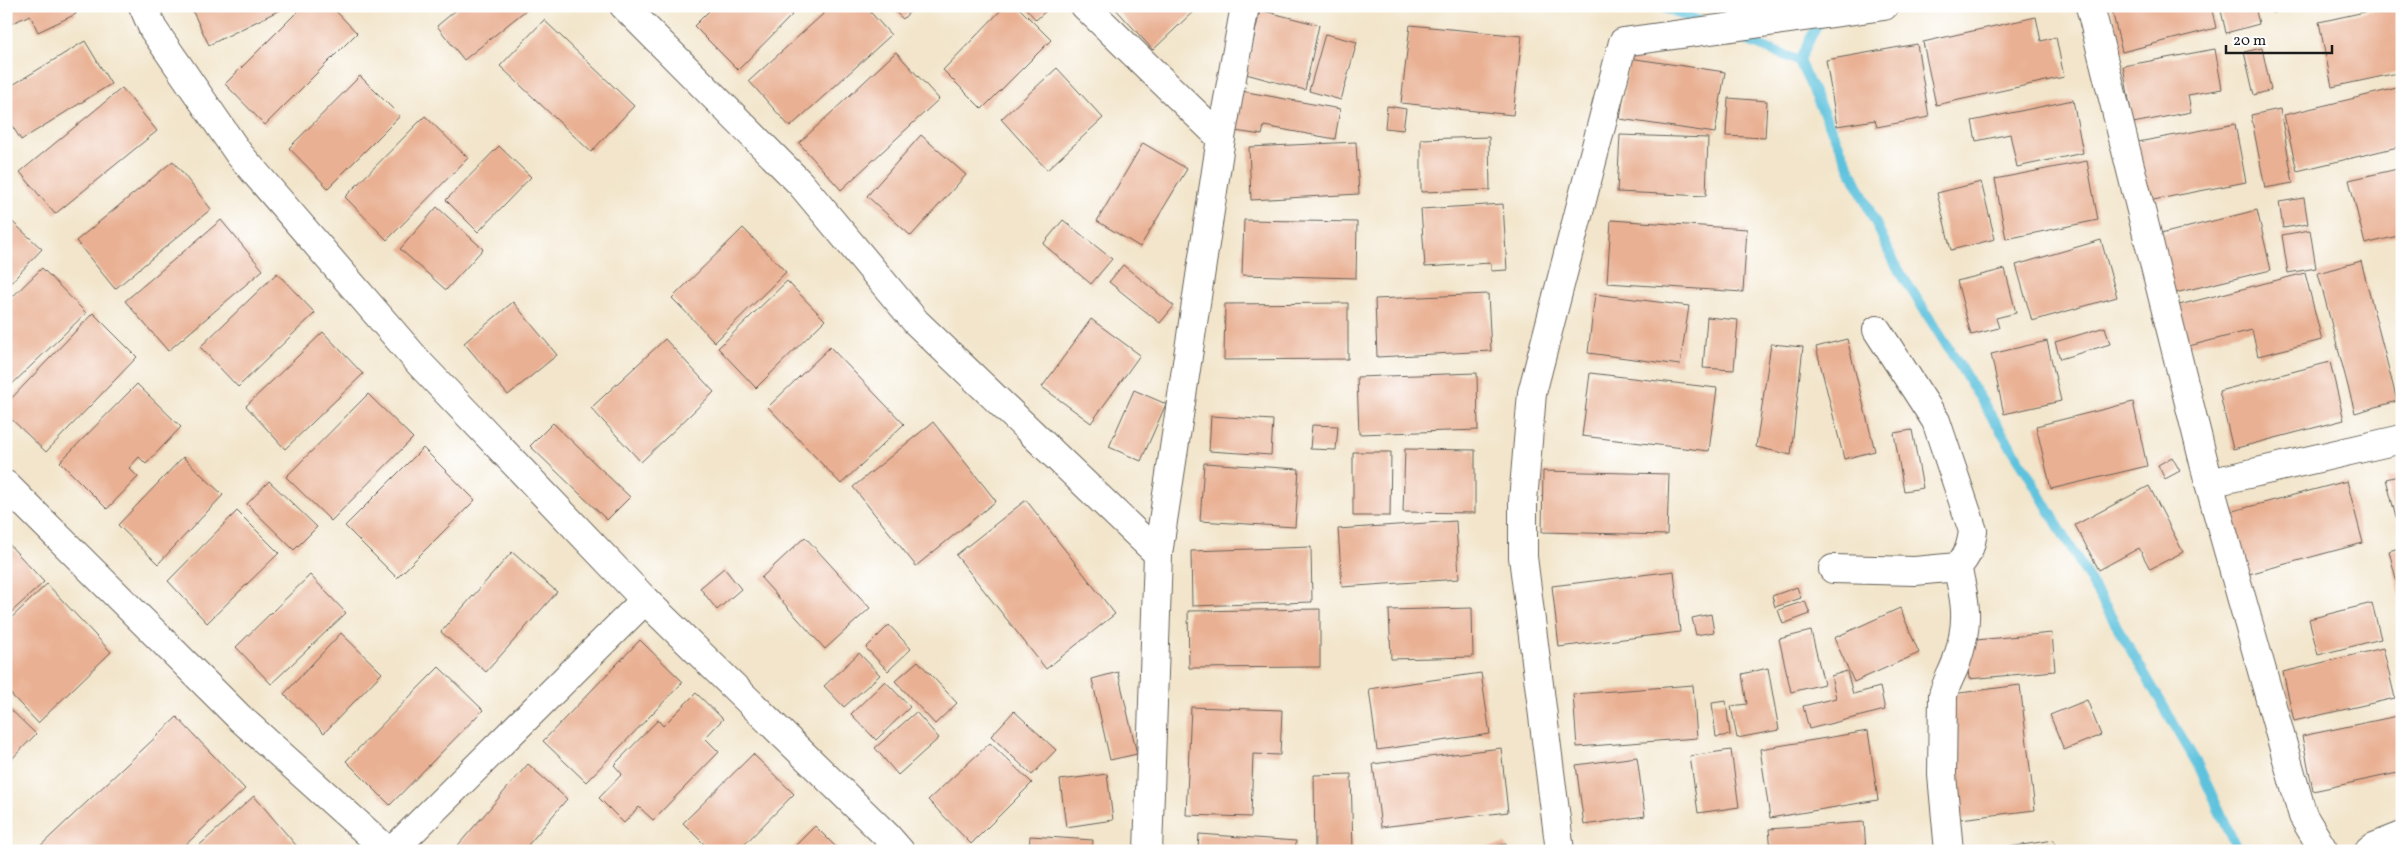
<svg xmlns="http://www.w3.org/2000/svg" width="2408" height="857" font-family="Vollkorn,serif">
  <rect width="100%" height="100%" fill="#fff"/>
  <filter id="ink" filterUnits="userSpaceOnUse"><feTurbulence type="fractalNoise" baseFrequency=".02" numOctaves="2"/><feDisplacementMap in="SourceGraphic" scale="10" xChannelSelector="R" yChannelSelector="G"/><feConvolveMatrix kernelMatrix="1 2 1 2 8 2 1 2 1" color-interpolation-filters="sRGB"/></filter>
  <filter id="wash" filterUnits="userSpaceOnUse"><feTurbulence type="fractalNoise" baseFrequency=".0096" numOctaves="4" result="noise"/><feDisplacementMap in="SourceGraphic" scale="20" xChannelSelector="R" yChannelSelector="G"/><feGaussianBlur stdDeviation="1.12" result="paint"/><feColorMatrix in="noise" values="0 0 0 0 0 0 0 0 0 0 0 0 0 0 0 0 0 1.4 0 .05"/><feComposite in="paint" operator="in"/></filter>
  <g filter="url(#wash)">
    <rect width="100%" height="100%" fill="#f2e5cb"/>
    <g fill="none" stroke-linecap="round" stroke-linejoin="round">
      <g stroke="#5fc2dd" stroke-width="10">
        <polyline points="1659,6 1705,23"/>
        <polyline points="1733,35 1799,61 1895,264 2025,469 2199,767 2238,851"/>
        <polyline points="1799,61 1821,17"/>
      </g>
    </g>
    <g id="blocks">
      <g fill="#e9b093">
        <polygon points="6,6 73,6 76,14 38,32 30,15 6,26"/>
        <polygon points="190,6 288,6 209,45"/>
        <polygon points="303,6 331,6 357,33 265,125 225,84"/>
        <polygon points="461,6 531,6 464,60 437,26"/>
        <polygon points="714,6 783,6 792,15 738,70 694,26"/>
        <polygon points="832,6 865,6 891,35 790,127 749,81"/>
        <polygon points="889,6 915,6 903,19"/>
        <polygon points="1005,6 1017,6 1051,40 982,109 943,70"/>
        <polygon points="1024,6 1047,6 1049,8 1036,20"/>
        <polygon points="1113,6 1199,6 1153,50"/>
        <polygon points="2111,6 2211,6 2216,28 2122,52"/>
        <polygon points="2220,6 2255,6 2259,24 2226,33"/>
        <polygon points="2270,6 2294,6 2294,7 2272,13"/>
        <polygon points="2392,6 2400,6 2402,14 2402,72 2332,87 2319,22"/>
        <polygon points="1260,10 1319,25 1305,90 1246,74"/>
        <polygon points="2036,17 2041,41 2056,37 2064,77 1936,105 1923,42"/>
        <polygon points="544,20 634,106 591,152 500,66"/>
        <polygon points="1410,25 1522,36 1513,115 1401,103"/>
        <polygon points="1325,34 1357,42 1341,100 1309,91"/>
        <polygon points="85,41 111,84 21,140 6,116 6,89"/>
        <polygon points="1917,44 1929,117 1877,127 1875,120 1837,126 1826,60"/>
        <polygon points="2262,48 2271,90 2254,95 2244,52"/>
        <polygon points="2215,49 2222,89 2188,95 2191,112 2133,123 2123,66"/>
        <polygon points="896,52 939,99 841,190 799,143"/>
        <polygon points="1629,58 1725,72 1715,133 1620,119"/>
        <polygon points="1057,68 1103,118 1047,170 1001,119"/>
        <polygon points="360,76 400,116 328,188 289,148"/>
        <polygon points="122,88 157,131 55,214 20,172"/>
        <polygon points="2397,88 2402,109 2402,146 2297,171 2284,115"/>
        <polygon points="1236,90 1340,109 1335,139 1264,126 1262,135 1228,130"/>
        <polygon points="1728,98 1767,101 1765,138 1726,136"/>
        <polygon points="2073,100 2083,153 2017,167 2010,134 1976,141 1972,121"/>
        <polygon points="1387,106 1406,109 1403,130 1385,128"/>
        <polygon points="2280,109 2293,183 2265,188 2251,115"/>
        <polygon points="425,116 468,158 387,240 345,197"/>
        <polygon points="2235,124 2246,182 2148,201 2138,142"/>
        <polygon points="921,135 966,175 911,236 867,196"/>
        <polygon points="1620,135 1708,138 1706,196 1617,192"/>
        <polygon points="1489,137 1490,190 1421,192 1421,139"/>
        <polygon points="1356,142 1359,194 1251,200 1249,147"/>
        <polygon points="1143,143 1187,169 1140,247 1097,221"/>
        <polygon points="499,146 531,177 478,232 446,200"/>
        <polygon points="173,161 211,209 115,289 76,241"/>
        <polygon points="2087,161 2098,220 2006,239 1995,179"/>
        <polygon points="2402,168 2402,235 2365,244 2349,180"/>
        <polygon points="1981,182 1995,239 1951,250 1937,193"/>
        <polygon points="2304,198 2308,224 2283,228 2279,202"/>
        <polygon points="1503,204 1507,270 1491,271 1491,263 1425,267 1421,209"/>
        <polygon points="437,207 483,249 446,290 400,249"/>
        <polygon points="2257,210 2271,270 2171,294 2157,235"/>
        <polygon points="6,216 42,249 6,288"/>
        <polygon points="221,220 263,270 168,351 125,301"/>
        <polygon points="1063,220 1112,259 1091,284 1043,244"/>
        <polygon points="1244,220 1357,222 1356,278 1242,275"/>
        <polygon points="1611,220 1747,229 1743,292 1607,283"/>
        <polygon points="743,228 786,272 715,342 672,298"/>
        <polygon points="2310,230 2316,268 2288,273 2282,235"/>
        <polygon points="2101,240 2117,297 2032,321 2016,265"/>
        <polygon points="2361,261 2397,401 2355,413 2318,273"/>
        <polygon points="1123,265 1174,306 1160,323 1109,282"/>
        <polygon points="42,268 86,313 6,390 6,303"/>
        <polygon points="2005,269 2016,313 1996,318 1999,328 1971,335 1957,281"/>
        <polygon points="277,273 315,313 238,387 200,347"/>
        <polygon points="2305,273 2322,340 2258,356 2252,330 2185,347 2175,306"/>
        <polygon points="787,281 825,320 756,388 718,348"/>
        <polygon points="1488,294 1491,351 1377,357 1375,299"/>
        <polygon points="1595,294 1689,306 1680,365 1588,353"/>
        <polygon points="513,302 557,355 508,395 464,343"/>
        <polygon points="1348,303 1348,359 1224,360 1225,304"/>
        <polygon points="93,313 137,357 46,452 6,414 6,404"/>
        <polygon points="1707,317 1738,320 1734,370 1703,368"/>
        <polygon points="1091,319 1140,355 1091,423 1042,387"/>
        <polygon points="2105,327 2110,344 2060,359 2055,342"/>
        <polygon points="323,332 363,374 285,449 246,406"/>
        <polygon points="665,339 714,392 641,462 591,408"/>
        <polygon points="1847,339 1875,451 1844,459 1816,347"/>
        <polygon points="2047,341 2061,401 2004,414 1991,354"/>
        <polygon points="1771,344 1803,347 1791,455 1756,447"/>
        <polygon points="830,347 904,424 841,484 768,407"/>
        <polygon points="2330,362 2344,420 2233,449 2219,391"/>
        <polygon points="1477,373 1478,430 1359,434 1357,377"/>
        <polygon points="1590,373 1717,388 1709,451 1582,436"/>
        <polygon points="137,384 181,427 146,464 139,457 129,468 138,477 107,509 60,462"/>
        <polygon points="1134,390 1166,404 1141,461 1109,447"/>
        <polygon points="368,394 413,438 331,521 286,477"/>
        <polygon points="2133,402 2147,466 2051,489 2036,426"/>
        <polygon points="1211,416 1273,420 1271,455 1209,451"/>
        <polygon points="933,422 996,501 916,566 853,487"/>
        <polygon points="553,423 630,497 607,520 530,446"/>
        <polygon points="1312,425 1338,426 1336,450 1310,449"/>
        <polygon points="1912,430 1923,488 1904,491 1894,433"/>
        <polygon points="423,448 475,500 397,578 345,526"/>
        <polygon points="1405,449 1475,450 1475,513 1403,512"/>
        <polygon points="1353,452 1391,452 1390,516 1353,516"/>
        <polygon points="183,457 223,495 158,564 118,525"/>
        <polygon points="2172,457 2180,471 2165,479 2158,465"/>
        <polygon points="1204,463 1299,469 1295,527 1200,521"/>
        <polygon points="1543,471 1669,474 1667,535 1542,532"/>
        <polygon points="2402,475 2402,533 2400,533 2386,479"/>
        <polygon points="269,481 317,527 294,550 247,504"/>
        <polygon points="2347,481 2363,543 2245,575 2229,512"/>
        <polygon points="2149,486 2183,552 2150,569 2139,548 2099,570 2075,525"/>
        <polygon points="1026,500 1115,614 1046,669 956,555"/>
        <polygon points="237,511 279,553 207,623 168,581"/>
        <polygon points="1456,521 1459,579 1342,587 1338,529"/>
        <polygon points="805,537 870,608 825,649 761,578"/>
        <polygon points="6,541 44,582 6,617"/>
        <polygon points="1311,547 1312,602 1192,606 1191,551"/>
        <polygon points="2402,547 2402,599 2401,599 2389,551"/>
        <polygon points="512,552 557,592 486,672 441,632"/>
        <polygon points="724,568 741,589 717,610 700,588"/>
        <polygon points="1674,571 1680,632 1559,647 1552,586"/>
        <polygon points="310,575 346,613 271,684 236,647"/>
        <polygon points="47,584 111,652 38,723 6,689 6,623"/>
        <polygon points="1797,587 1801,598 1775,607 1772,596"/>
        <polygon points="1805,601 1810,614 1783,624 1778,610"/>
        <polygon points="2372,603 2381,639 2318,655 2309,619"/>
        <polygon points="1472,608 1473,657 1391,659 1389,610"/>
        <polygon points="1900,608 1919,653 1854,682 1834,638"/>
        <polygon points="1320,609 1320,667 1189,668 1188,611"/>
        <polygon points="1711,614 1714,632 1696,635 1692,618"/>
        <polygon points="889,625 911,649 888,671 866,648"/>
        <polygon points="1811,631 1824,684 1791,692 1779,639"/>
        <polygon points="341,633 382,673 324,733 284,694"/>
        <polygon points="2052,633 2055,671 1969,679 1965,641"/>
        <polygon points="640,640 683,682 586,782 543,741"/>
        <polygon points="2383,648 2395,698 2294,721 2283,672"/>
        <polygon points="859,653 880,675 844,707 824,686"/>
        <polygon points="918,661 957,703 935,724 895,681"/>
        <polygon points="439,667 483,710 390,805 346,761"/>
        <polygon points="1768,668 1779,730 1737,738 1731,706 1747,704 1742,674"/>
        <polygon points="1847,671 1853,694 1880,687 1885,710 1809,729 1803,706 1836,698 1831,676"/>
        <polygon points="1118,672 1137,754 1110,760 1092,679"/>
        <polygon points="1481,673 1490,734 1377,750 1369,689"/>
        <polygon points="885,681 910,707 876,740 851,714"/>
        <polygon points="1693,685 1697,738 1577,747 1573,694"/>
        <polygon points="2020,685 2035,810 1960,819 1945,695"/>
        <polygon points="696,693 723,719 705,738 719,752 653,820 639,807 624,823 599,798 622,774 614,765 658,720 663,726"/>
        <polygon points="2087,700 2101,735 2064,750 2050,715"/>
        <polygon points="1726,701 1730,735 1716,737 1712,703"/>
        <polygon points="6,705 36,734 6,765"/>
        <polygon points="1191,707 1282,710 1280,755 1253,754 1251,817 1186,815"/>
        <polygon points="1014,711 1056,750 1032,775 991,736"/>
        <polygon points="916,712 939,738 898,775 875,748"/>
        <polygon points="2402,715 2402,772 2313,791 2302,736"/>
        <polygon points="177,717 245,789 179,851 35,851"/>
        <polygon points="1868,731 1878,800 1770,818 1760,749"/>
        <polygon points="990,743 1032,783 971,844 928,800"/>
        <polygon points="1501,748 1508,812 1381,827 1373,764"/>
        <polygon points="1731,750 1739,807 1698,813 1690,756"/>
        <polygon points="753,754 794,794 738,851 711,851 683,823"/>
        <polygon points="1637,757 1645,816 1584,825 1576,765"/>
        <polygon points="528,764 567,799 523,851 453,851"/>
        <polygon points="1107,774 1113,820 1066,827 1060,780"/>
        <polygon points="1351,774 1353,851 1315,851 1314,775"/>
        <polygon points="254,796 301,851 193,851"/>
        <polygon points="1864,822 1866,851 1771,851 1769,829"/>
        <polygon points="815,826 840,851 790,851"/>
        <polygon points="1199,834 1296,841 1295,851 1198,851"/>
        <polygon points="1030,836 1093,840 1092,851 1029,851"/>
        <polygon points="2054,840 2056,851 1991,851 1990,850"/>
        <polygon points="1506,844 1507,851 1467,851 1467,850"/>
        <polygon points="1680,846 1681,851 1660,851 1659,850"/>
      </g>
    </g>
  </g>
  <g filter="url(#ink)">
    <use href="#blocks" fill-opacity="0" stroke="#676259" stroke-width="1"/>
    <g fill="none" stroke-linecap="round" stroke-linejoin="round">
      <defs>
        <g id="minor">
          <polyline points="143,6 153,29 239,154 421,365 645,600 886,835 900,851"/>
          <polyline points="624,6 800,183 916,322 1158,554"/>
          <polyline points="1085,6 1221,138"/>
          <polyline points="2090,6 2209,483 2303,816 2324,851"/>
          <polyline points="2209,483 2402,439"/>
          <polyline points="6,485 240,718 388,851"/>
          <path d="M 1833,569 L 1915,571 L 1957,567 C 1968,556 1971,546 1973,531 L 1936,421 L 1877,330"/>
          <polyline points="392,851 645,600"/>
          <polyline points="1148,851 1158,554 1221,138 1245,6"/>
          <polyline points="1560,851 1523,557 1523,501 1532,393 1623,42 1884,6"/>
          <path d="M 1949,851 L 1942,775 L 1943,695 C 1946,683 1952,674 1956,663 C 1969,625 1967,605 1957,567"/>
          <polyline points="2369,851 2374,847 2402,836"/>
        </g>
      </defs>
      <use href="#minor" stroke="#676259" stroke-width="30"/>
      <use href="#minor" stroke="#fff" stroke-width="28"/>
    </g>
  </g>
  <rect width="2408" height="857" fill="none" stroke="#fff" stroke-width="25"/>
  <path d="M2226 45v8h106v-8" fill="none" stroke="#1c1c1c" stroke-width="2.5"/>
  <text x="2233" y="45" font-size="15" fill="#1c1c1c" stroke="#ffffff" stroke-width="4" paint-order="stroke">20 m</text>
</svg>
